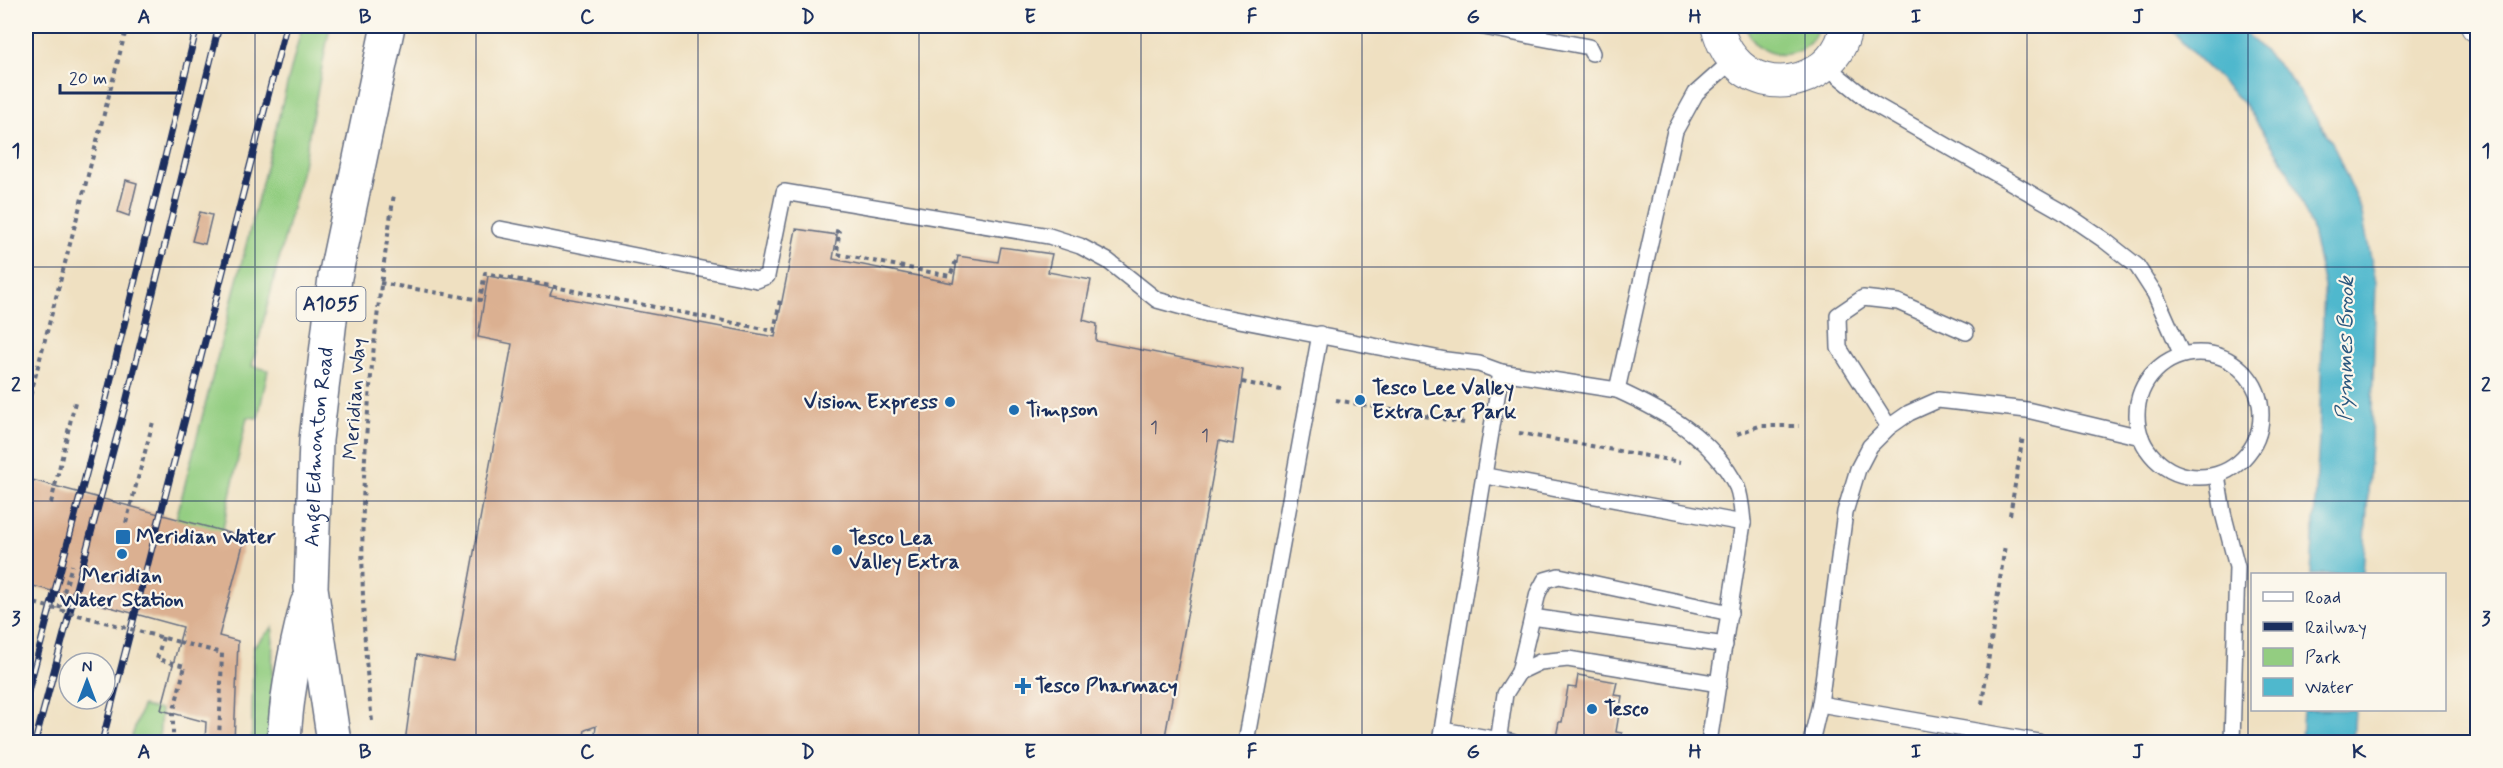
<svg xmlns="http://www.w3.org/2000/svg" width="2503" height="768" font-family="Mynerve,sans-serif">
  <rect width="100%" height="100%" fill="#fbf7ec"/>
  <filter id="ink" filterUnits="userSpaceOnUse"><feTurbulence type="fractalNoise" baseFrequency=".0167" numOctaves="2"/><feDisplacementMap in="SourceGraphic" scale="12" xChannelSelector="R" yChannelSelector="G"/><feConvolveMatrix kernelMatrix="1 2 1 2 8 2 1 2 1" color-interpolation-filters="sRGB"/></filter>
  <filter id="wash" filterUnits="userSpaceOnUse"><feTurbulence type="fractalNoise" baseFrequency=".008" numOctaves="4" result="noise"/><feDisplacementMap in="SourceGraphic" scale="24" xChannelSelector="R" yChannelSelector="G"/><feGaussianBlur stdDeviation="1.35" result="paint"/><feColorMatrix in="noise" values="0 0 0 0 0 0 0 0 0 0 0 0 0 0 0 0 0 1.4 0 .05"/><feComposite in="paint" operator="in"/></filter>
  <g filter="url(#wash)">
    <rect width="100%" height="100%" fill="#efe0c1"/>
    <g fill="#93cd81" stroke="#577e70" stroke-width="1.5">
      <polygon points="302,26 330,26 303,165 252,366 268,370 258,418 247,417 219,547 172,535"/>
      <path d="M 1746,26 L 1819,26 C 1808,64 1756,64 1746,26 Z"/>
      <polygon points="273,627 271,742 252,742 253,647"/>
      <polygon points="142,706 161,710 159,742 130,742"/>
    </g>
    <g fill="#4fb8cd" stroke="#357496" stroke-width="1.5">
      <polygon points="2166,26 2239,26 2287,74 2332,142 2361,210 2376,282 2371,441 2363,574 2311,574 2319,439 2324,286 2311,226 2286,167 2247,107"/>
      <polygon points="2303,710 2355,710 2353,742 2301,742"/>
    </g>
    <g id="blocks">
      <g fill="#dbb091">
        <polygon points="126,180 137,183 129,216 118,212"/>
        <polygon points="200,212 212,215 205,244 192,241"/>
        <polygon points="796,229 837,235 833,259 953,283 958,256 998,262 1001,247 1052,254 1048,272 1091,280 1083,320 1097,324 1096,341 1243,370 1233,444 1219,441 1164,742 594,742 596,726 585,730 583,742 405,742 417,655 454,662 512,344 478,337 488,276 553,288 550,295 775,337"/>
        <polygon points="32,480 245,537 219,636 238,641 234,742 205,742 206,722 161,710 183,627 26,584 26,503"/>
        <polygon points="1578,675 1617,682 1614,695 1622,696 1616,732 1622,733 1620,742 1555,742 1559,722 1562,722 1568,687 1576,688"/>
      </g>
    </g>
  </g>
  <g filter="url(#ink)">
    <use href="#blocks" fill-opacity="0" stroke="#656d81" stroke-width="1.5"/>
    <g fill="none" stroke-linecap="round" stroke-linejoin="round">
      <defs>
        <g id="service">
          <polyline points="1479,26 1589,47 1592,53"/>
          <polyline points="1826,66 1872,103 2063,212 2104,240 2137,266 2155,294 2182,355"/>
          <polyline points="500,229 757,280 767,276 784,192 1049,236 1080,246 1108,261 1157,300 1208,314 1446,360 1479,364 1501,372 1617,390"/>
          <circle cx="2199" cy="415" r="62"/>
          <polyline points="1889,427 1839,348 1838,315 1863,298 1898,302 1966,332"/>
          <polyline points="2217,475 2223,513 2237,567 2232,742"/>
          <polyline points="1486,476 1743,523"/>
          <polyline points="1532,617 1725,645"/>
          <polyline points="1519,672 1538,593 1545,580 1559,576 1730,613"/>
          <polyline points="1820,704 2039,742"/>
          <polyline points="1442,730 1512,742"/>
          <polyline points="1246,742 1320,334"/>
          <polyline points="1440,742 1501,372"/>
          <polyline points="1498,742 1505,694 1519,672 1540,662 1568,659 1719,684"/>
          <path d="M 1709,742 L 1743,523 C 1742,512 1741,497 1737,487 C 1712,437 1665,412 1617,390 L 1675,131 L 1696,93 L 1733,60"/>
          <polyline points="1811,742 1820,704 1845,512 1858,469 1870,446 1889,427 1909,413 1938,400 2027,410 2141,437"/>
        </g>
        <g id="minor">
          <path d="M 1717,26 C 1721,38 1724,49 1733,59 C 1768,102 1839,79 1846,26"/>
          <polyline points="2477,26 2478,26"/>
        </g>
        <g id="primary">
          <path d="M 284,742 C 286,695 295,650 307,604"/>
          <path id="s1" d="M 334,742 L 311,588 L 316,440 L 335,277 L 388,26"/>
        </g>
      </defs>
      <use href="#service" stroke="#656d81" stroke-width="18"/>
      <use href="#minor" stroke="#656d81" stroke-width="34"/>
      <use href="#primary" stroke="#656d81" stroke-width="36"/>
      <g stroke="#656d81" stroke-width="4" stroke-dasharray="4.5 4.5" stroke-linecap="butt">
        <polyline points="835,231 839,232 837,254 950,276 958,256"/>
        <polyline points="380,283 480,300 485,273 774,331 780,300"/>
        <polyline points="1242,382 1281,390"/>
        <polyline points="1336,400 1464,423"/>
        <polyline points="26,412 127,26"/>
        <polyline points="1519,433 1680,462"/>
        <polyline points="1737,434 1759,426 1799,426"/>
        <polyline points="51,503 75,402"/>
        <polyline points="2010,515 2023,436"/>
        <polyline points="126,523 153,422"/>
        <polyline points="59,609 72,565"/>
        <polyline points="26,627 33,603"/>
        <polyline points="163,637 157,659 185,666 173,714 173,742"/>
        <polyline points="179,642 222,653 219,742"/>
        <polyline points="1982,704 2005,545"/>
        <path d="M 372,721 C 351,546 367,368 394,194"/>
      </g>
      <use href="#service" stroke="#fff" stroke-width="15"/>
      <use href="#minor" stroke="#fff" stroke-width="32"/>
      <use href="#primary" stroke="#fff" stroke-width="33"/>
      <defs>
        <g id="rail">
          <polyline points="26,699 105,403 197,26"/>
          <polyline points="35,742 125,406 219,26"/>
          <polyline points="102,742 286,26"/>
        </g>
      </defs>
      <use href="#rail" stroke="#1b2f5e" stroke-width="7"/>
      <use href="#rail" stroke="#fbf7ec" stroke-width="4.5" stroke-dasharray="14" stroke-linecap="butt"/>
      <polyline stroke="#656d81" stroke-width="4" stroke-dasharray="4.5 4.5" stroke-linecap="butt" points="26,601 179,642"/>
    </g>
  </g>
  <path fill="none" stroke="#1b2f5e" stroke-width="1.5" stroke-opacity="0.55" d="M 255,26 L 255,742M 476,26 L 476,742M 698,26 L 698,742M 919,26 L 919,742M 1141,26 L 1141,742M 1362,26 L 1362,742M 1584,26 L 1584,742M 1805,26 L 1805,742M 2027,26 L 2027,742M 2248,26 L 2248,742M 26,267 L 2478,267M 26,501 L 2478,501"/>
  <g fill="#1f6fb2" stroke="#fbf7ec" stroke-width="2">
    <circle cx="1360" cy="400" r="6"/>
    <circle cx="950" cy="402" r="6"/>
    <circle cx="1014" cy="410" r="6"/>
    <rect x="115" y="529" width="16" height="16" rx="3"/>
    <circle cx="837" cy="550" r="6"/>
    <circle cx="122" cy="554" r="6"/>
    <path d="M1020 677h6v6h6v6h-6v6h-6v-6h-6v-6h6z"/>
    <circle cx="1592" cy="709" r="6"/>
  </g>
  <g text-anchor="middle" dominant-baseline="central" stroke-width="4.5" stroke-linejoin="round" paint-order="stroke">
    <g font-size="18" fill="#4b4f6b">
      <text x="1154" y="428">1</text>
      <text x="1205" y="436">1</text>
    </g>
    <rect fill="#fbf7ec" stroke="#5e6b89" stroke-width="1.5" x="296.5" y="287" width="69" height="34" rx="4.5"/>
    <g font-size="20" font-weight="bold" fill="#1b2f5e">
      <text x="331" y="304">A1055</text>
    </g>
    <g font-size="21" font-weight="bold" fill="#1b2f5e" stroke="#fbf7ec" text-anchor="start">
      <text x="1372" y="388">Tesco Lee Valley<tspan x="1372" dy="24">Extra Car Park</tspan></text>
      <text x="938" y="402" text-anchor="end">Vision Express</text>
      <text x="1026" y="410">Timpson</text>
      <text x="136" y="537">Meridian Water</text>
      <text x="849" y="538">Tesco Lea<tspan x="849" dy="24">Valley Extra</tspan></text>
      <text x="122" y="576" text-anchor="middle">Meridian<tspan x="122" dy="24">Water Station</tspan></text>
      <text x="1035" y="686">Tesco Pharmacy</text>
      <text x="1604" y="709">Tesco</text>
    </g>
    <g font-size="21" fill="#1b2f5e" stroke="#fbf7ec">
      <text transform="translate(355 399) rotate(-86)">Meridian Way</text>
      <text stroke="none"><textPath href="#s1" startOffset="297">Angel Edmonton Road</textPath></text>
    </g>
    <g font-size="22" font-style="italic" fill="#2b587f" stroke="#fbf7ec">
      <text transform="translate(2346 349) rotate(-89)">Pymmes Brook</text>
    </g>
  </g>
  <rect width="2503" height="768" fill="none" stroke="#fbf7ec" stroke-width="66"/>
  <rect x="2251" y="573" width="195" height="138" fill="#fbf7ec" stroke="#a1a7b3" stroke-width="1.5"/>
  <rect x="2263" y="592" width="30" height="9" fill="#ffffff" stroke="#a1a7b3" stroke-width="1.5"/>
  <text x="2305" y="603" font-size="18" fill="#1b2f5e">Road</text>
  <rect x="2263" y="622" width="30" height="9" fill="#1b2f5e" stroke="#a1a7b3" stroke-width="1.5"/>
  <text x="2305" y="633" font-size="18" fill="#1b2f5e">Railway</text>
  <rect x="2263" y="648" width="30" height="18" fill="#93cd81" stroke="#a1a7b3" stroke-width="1.5"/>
  <text x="2305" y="663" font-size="18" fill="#1b2f5e">Park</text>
  <rect x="2263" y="678" width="30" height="18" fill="#4fb8cd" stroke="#a1a7b3" stroke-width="1.5"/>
  <text x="2305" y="693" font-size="18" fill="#1b2f5e">Water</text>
  <g transform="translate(87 681)"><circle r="28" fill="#fbf7ec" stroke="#a1a7b3" stroke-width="1.5"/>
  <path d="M0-4.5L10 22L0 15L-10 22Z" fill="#1f6fb2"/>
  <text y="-9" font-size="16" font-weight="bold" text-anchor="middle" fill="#1b2f5e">N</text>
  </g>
  <path d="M60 84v9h120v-9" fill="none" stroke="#1b2f5e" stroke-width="3"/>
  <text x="69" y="84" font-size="18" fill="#1b2f5e" stroke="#fbf7ec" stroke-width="4.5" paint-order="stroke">20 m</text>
  <rect x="33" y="33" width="2437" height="702" fill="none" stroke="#1b2f5e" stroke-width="2"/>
  <g font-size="20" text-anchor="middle" font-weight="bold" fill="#1b2f5e">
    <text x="144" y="23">A</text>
    <text x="365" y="23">B</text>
    <text x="587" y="23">C</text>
    <text x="808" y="23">D</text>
    <text x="1030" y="23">E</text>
    <text x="1252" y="23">F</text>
    <text x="1473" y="23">G</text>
    <text x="1695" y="23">H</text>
    <text x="1916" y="23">I</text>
    <text x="2138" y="23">J</text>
    <text x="2359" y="23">K</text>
    <text x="16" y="157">1</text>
    <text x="2486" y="157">1</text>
    <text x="16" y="391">2</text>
    <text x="2486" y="391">2</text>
    <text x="16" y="625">3</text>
    <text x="2486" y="625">3</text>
    <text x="144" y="758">A</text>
    <text x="365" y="758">B</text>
    <text x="587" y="758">C</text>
    <text x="808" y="758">D</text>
    <text x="1030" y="758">E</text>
    <text x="1252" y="758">F</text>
    <text x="1473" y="758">G</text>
    <text x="1695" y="758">H</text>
    <text x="1916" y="758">I</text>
    <text x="2138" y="758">J</text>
    <text x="2359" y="758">K</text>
  </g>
</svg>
